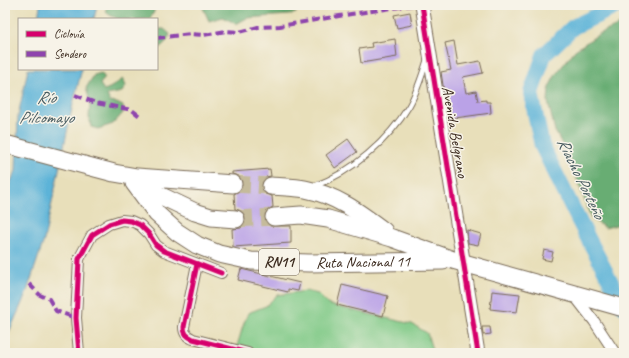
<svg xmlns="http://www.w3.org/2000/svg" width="629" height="358" font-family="Caveat,sans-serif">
  <rect width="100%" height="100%" fill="#f7f3e8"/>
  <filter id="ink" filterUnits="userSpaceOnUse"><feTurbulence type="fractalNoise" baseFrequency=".025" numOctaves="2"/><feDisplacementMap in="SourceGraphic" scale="8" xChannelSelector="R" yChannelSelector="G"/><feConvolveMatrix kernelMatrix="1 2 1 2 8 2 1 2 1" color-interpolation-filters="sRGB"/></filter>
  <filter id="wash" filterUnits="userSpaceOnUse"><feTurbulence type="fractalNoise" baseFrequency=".012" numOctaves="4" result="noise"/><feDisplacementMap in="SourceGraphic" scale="16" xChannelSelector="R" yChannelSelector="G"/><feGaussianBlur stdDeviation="0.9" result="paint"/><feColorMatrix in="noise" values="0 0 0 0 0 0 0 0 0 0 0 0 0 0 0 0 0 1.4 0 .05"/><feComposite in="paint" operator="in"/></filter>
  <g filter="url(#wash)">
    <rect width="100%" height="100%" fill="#e8dfba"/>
    <polygon fill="#7fc986" stroke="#5d7a52" points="306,291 318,294 329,305 412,324 427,333 433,353 235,353 243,326 248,313 266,306 277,295"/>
    <g fill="#67ad73" stroke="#516c48">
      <path d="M 108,5 L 154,5 L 154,12 L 150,19 C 135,19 116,23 105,11 Z"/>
      <polygon points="205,5 295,5 296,13 289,15 247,18 236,24 223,17 209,21 203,8"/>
      <polygon points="624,23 624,223 605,228 591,218 570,159 555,131 548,102 549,87 556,74 575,50 599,34"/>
      <polygon points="157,29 164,29 170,34 167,41 157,50"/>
      <path d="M 101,73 L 105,78 L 100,84 L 104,90 C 112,88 116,83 123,79 L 126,86 L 122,92 L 107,95 L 110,102 L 117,103 L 123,106 L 123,113 L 113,124 L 98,129 L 91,127 L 89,117 L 90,102 L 86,88 L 94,75 Z"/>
    </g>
    <g fill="#5bb3d8" stroke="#4b6e7b">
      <polygon points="40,5 97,5 94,19 38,19"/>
      <polygon points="28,69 82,69 73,104 44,240 26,294 5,341 5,193 16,171 18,116"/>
    </g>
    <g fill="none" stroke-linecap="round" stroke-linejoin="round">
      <polyline stroke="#5bb3d8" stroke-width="16" points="619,5 573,27 544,55 531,93 542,146 578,219 624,307"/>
    </g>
    <g id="blocks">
      <g fill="#baa2e7">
        <polygon points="410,12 412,25 397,28 394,15"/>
        <polygon points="395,39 397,57 361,63 359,49 372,47 371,43"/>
        <polygon points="454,41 458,65 480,61 483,73 463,77 466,93 476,91 478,101 486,100 486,102 490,102 491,113 448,119 441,72 451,70 445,43"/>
        <polygon points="348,139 357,152 335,168 326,155"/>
        <polygon points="270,169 271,176 266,177 263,180 261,186 262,190 265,194 272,196 273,207 269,209 265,212 264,218 266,223 270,226 291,226 291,243 233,247 232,229 241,228 244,224 246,219 245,214 242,211 235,209 234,194 241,190 243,184 242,179 239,176 232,174 232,172"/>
        <polygon points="467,230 481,234 478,245 468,243"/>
        <polygon points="544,250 553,252 551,261 542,259"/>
        <polygon points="241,269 300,283 298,291 288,289 288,292 238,280"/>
        <polygon points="342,285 388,296 383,316 337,305"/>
        <polygon points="492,291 520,294 517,312 490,309"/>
        <polygon points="482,327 490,327 491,334 483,335"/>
      </g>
    </g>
  </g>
  <g filter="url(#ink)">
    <use href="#blocks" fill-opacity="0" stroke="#786955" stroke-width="1"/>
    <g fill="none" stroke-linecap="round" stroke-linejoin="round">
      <g stroke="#c5bb9b" stroke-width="17" stroke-dasharray="17 8" stroke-linecap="butt">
        <polyline points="233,184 271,186"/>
        <polyline points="236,219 274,217"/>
      </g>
      <defs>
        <path id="service" d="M 314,186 C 351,173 389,140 409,106 C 417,92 422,76 427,60"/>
        <g id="minor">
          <path d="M 197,264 L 184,327 C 184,334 187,336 193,339 L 248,353"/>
          <polyline points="573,294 594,321 615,353"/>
          <polyline points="79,353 76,318 79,259 92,235 109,224 122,220 131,221 140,225 149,234 156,245 164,251 221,273"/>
        </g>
        <polyline id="tertiary" points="422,5 478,353"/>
        <g id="trunk">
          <polyline points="5,144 114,173 137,177 233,184"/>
          <path id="s1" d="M 134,183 L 157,214 L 177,232 L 197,245 L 219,254 L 251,261 L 309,263 L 443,261"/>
          <polyline points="136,184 195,212 211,217 236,219"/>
          <path d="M 271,186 C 283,187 295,187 305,189 C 336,195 360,213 384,231"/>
          <polyline points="274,217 301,215 328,219 392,238 453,260 624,308"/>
        </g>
      </defs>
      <use href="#service" stroke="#786955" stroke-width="7"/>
      <use href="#minor" stroke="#786955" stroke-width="12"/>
      <use href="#tertiary" stroke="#786955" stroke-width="15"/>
      <use href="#trunk" stroke="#786955" stroke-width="19"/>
      <use href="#service" stroke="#fff" stroke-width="5"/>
      <use href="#minor" stroke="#fff" stroke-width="10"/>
      <use href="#tertiary" stroke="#fff" stroke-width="13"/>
      <use href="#trunk" stroke="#fff" stroke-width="17"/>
      <g stroke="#8e44ad" stroke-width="4" stroke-dasharray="8 4" stroke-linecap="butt">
        <polyline points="157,38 190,34 204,35 226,31 239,32 258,27 280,26 351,14 413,5"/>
        <polyline points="75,95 96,103 132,110 141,117"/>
        <polyline points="29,284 40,295 49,299 56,311 76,318"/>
      </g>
      <defs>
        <g id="cycleway">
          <polyline points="422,5 478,353"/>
          <path d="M 197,264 L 184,327 C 184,334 187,336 193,339 L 248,353"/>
          <polyline points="79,353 76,318 79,259 92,235 109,224 122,220 131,221 140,225 149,234 156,245 164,251 221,273"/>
        </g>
      </defs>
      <use href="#cycleway" stroke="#f7f3e8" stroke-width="8"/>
      <use href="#cycleway" stroke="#d6006c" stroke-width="5"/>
    </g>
  </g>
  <g text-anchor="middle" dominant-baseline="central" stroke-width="3" stroke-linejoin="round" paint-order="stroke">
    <rect fill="#f7f3e8" stroke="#73665b" stroke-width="1" x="259" y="249" width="40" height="26" rx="3"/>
    <g font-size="15" font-weight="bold" fill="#3b2a1e">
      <text x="279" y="262">RN11</text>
    </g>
    <g font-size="16" fill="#3b2a1e" stroke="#f7f3e8">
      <text transform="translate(455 132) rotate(80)">Avenida Belgrano</text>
      <text stroke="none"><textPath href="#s1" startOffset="258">Ruta Nacional 11</textPath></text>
    </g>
    <g font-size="17" font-style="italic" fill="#465a5f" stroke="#f7f3e8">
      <text x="46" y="97">Río<tspan x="46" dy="20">Pilcomayo</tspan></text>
      <text transform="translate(581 178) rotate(64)">Riacho Porteño</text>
    </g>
  </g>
  <rect width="629" height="358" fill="none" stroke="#f7f3e8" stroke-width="20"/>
  <rect x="18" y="18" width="140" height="52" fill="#f7f3e8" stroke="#aca397"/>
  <rect x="26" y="31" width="20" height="6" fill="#d6006c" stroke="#aca397"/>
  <text x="54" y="38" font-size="12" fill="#3b2a1e">Ciclovía</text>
  <rect x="26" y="51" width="20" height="6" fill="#8e44ad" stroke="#aca397"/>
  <text x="54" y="58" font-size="12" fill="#3b2a1e">Sendero</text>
</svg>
